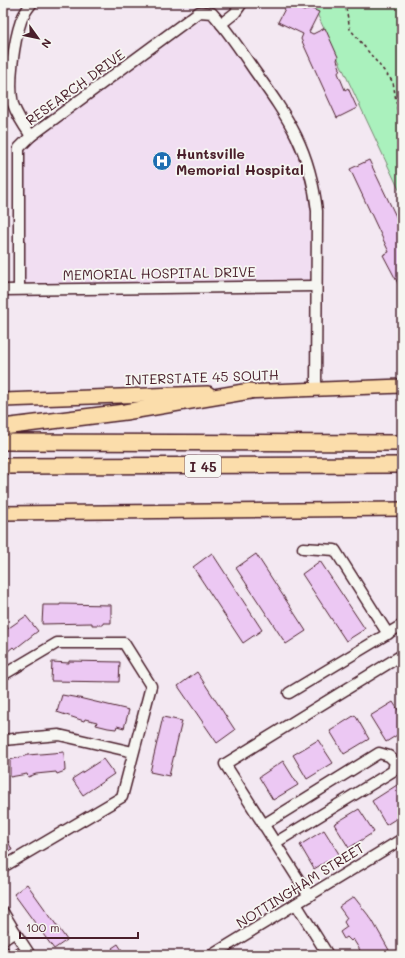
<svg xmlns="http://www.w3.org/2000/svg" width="405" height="958" font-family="Mali,sans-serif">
  <rect width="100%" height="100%" fill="#f3e8f2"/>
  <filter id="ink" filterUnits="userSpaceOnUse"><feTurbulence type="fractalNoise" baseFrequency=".025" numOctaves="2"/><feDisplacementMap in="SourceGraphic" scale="8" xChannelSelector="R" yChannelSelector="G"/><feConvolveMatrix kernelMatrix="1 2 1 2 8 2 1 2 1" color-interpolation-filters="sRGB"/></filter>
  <g filter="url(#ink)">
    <polygon fill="#f1def2" points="204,17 212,17 290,130 307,172 313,206 311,282 25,285 21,150"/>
    <polygon fill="#aaf1bd" stroke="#7a8874" points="312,3 402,3 402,196"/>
    <g fill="#ecc8f3" stroke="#4a1f2b">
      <polygon points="288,3 304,11 310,8 319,12 309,32 313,34 325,28 338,57 337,60 340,68 338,73 345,90 348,88 357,108 337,118 301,39 303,34 278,22"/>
      <polygon points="369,160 402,229 402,291 383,255 389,252 350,169"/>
      <polygon points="212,553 262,630 243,643 193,567"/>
      <polygon points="256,554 306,631 286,644 236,568"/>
      <polygon points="320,561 365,629 346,641 302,574"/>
      <polygon points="60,604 111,605 111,623 103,623 103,625 92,625 92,623 42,624 43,605 60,605"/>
      <polygon points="26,616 38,631 15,649 13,647 7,652 3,646 3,632"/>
      <polygon points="69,661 120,662 119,682 51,681 52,662 69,663"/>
      <polygon points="197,672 235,730 217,743 178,686"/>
      <polygon points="62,695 79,698 129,710 124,728 117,726 116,729 108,728 96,725 97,722 85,719 84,721 57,712"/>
      <polygon points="393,702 402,716 402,732 386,742 370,716"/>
      <polygon points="355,715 369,739 344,754 330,731"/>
      <polygon points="163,717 182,721 169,776 150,772"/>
      <polygon points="318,740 333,763 307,779 293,755"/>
      <polygon points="64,752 65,771 57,774 56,772 36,774 28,777 27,774 10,777 10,760 28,755"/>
      <polygon points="103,759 114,774 83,795 72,779"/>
      <polygon points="283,761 298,785 273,800 259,777"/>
      <polygon points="397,785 402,794 402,815 386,825 372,801"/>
      <polygon points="359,809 374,832 349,848 334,824"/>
      <polygon points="324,830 339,854 314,869 300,845"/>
      <polygon points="8,841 12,850 3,853 3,842"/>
      <polygon points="27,884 67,940 54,949 14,894"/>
      <polygon points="354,897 372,920 389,950 383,955 363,955 353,939 351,941 347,937 344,939 340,932 347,927 344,922 347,918 339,907"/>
      <polygon points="118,944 125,955 117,955 112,948"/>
      <polygon points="16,947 21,955 14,955 11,951"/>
    </g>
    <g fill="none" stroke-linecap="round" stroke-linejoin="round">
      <defs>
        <g id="minor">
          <polyline points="221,24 235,13 242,3"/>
          <path d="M 31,136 C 24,126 17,116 13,104 C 8,83 14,41 21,21 C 23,15 28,8 32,3"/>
          <path d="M 19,289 L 19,148 L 31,136 L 199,12 L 212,13 C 228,31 241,51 254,70 C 289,119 310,149 317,211 L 316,389"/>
          <polyline points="3,290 316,286"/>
          <polyline points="303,548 335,550 388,634"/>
          <polyline points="3,675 57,643 124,643 151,686 122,797 3,867"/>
          <polyline points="289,693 402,625"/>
          <polyline points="3,740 59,735 133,752"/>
          <polyline points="263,825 379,753 389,756 395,762 393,771 275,843"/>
          <polyline points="309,896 225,764 402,655"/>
          <polyline points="296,904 328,955"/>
          <polyline points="3,912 15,932"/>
          <polyline points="3,940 15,932 30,955"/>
          <polyline points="3,951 5,955"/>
          <polyline points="212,955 402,839"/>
        </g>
        <g id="major">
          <polyline points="240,392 402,386"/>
          <polyline points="3,400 208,393"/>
          <polyline points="3,513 402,509"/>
        </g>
        <g id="highway">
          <polyline points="3,427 125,412 250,391"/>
          <polyline points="3,442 402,443"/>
          <polyline points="3,466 402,465"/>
        </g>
      </defs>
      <use href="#minor" stroke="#4a1f2b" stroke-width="13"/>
      <use href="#major" stroke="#4a1f2b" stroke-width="16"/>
      <use href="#highway" stroke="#4a1f2b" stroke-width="18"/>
      <polyline stroke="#4a1f2b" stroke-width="1.5" stroke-dasharray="3 3" stroke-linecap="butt" points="345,3 350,29 393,82 402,137"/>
      <use href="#minor" stroke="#f6f6f2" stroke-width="10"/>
      <use href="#major" stroke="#fbddab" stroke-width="13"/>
      <use href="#highway" stroke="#fbddab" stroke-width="15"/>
    </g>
  </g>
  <defs>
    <symbol id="hospital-disc" viewBox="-11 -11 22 22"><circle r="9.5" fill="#1f6fb2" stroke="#f6f6f2"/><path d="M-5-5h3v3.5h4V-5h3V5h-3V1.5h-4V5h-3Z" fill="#fff"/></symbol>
  </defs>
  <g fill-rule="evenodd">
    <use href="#hospital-disc" x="151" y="150" width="22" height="22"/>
  </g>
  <g text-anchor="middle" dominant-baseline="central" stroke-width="3.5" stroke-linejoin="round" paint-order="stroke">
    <rect fill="#f6f6f2" stroke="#7e6067" stroke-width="1" x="185" y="455" width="36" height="22" rx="3"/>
    <g font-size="13" font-weight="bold" fill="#4a1f2b">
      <text x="203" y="466">I 45</text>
    </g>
    <g font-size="14" fill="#4a1f2b" stroke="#f6f6f2">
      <text transform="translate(75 87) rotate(-36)">RESEARCH DRIVE</text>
      <text transform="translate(159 273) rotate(-1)">MEMORIAL HOSPITAL DRIVE</text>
      <text transform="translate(202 377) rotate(-2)">INTERSTATE 45 SOUTH</text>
      <text transform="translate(300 885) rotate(-32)">NOTTINGHAM STREET</text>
    </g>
    <g font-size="14" font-weight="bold" fill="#4a1f2b" stroke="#f6f6f2" text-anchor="start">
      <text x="176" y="153">Huntsville<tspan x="176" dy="16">Memorial Hospital</tspan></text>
    </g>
  </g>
  <rect width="405" height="958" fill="none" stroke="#f6f6f2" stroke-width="16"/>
  <rect x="8" y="8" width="389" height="942" fill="none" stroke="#4a1f2b" stroke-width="1.5" filter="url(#ink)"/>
  <g transform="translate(38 38) rotate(123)" stroke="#f6f6f2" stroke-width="3" paint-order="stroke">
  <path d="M0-3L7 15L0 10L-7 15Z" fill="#4a1f2b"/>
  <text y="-6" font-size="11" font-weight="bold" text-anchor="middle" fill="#4a1f2b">N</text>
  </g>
  <path d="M20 932v6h118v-6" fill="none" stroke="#4a1f2b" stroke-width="2"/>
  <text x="26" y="932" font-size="12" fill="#4a1f2b" stroke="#f6f6f2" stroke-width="3" paint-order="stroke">100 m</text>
</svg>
